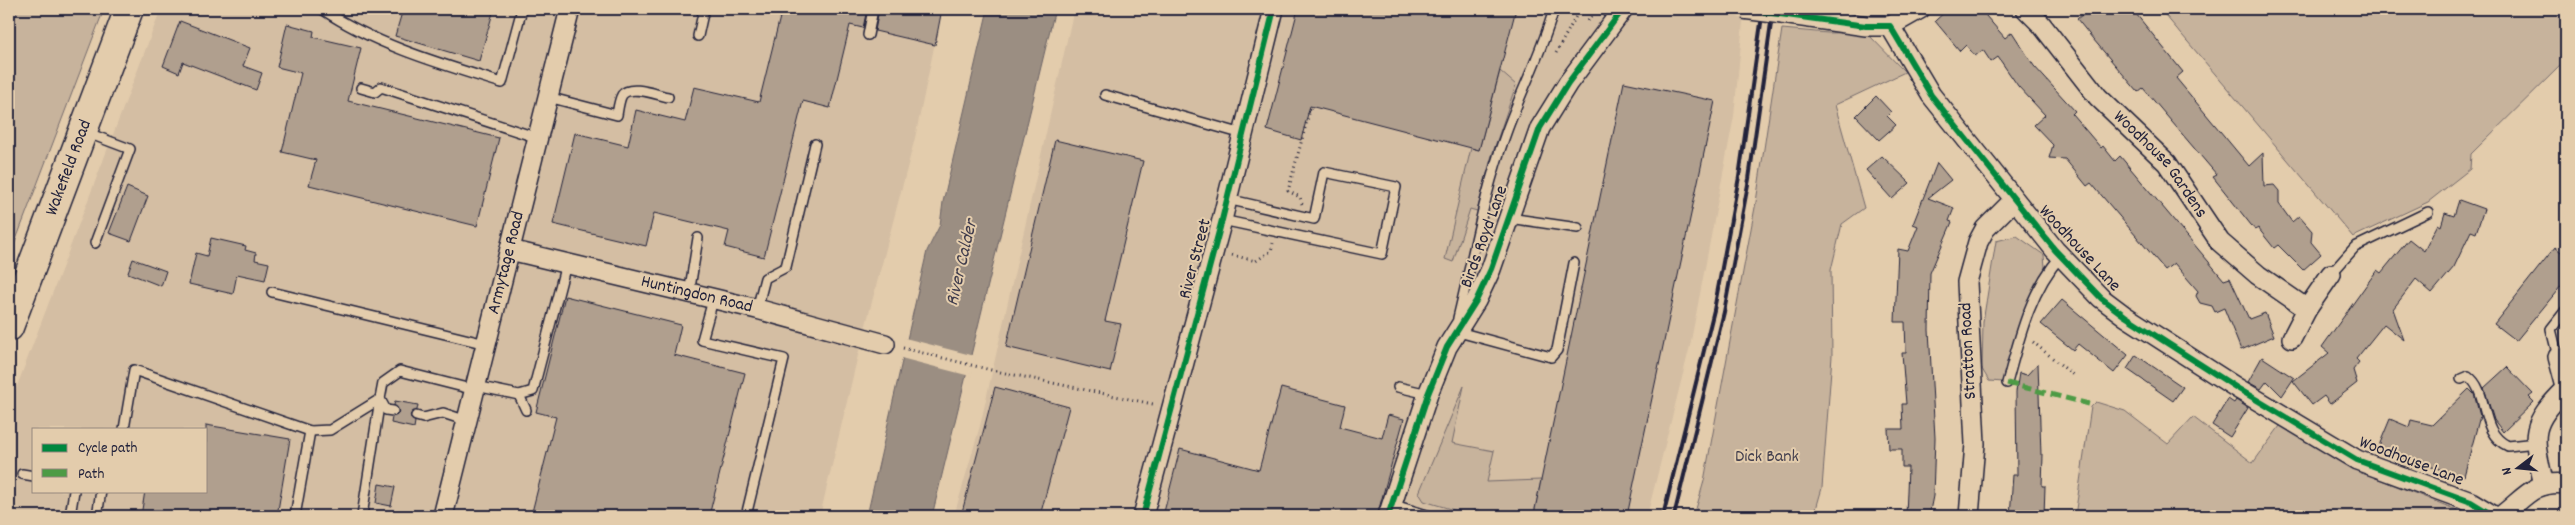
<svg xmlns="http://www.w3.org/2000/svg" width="2575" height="525" font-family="Dekko,sans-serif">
  <rect width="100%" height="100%" fill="#e3ccac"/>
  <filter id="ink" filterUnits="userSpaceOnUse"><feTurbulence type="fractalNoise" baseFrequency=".02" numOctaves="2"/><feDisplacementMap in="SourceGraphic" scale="10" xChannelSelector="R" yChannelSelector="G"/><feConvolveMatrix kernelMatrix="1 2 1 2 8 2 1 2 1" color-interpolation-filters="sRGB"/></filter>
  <g filter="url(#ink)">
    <g fill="#d4bea3" fill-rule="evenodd">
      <path d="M 161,9 L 942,9 L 915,138 L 858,355 L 820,516 L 9,516 L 9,407 ZM 34,429 L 206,429 L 206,491 L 34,491 Z"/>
      <polygon points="1074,9 1742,9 1743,22 1734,116 1690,346 1647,516 954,516 980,426"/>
    </g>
    <g fill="#c7b39c" stroke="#746a6c">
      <polygon points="17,9 104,9 9,258 9,21 14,19"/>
      <polygon points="2160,9 2566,9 2566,60 2471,154 2470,169 2428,202 2353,237"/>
      <polygon points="1782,29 1828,33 1866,32 1905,72 1835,105 1864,208 1842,224 1831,270 1832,356 1822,488 1814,516 1694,516 1704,481 1756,202"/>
      <polygon points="1500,71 1516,85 1492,155 1477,211 1470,209 1453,262 1445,259 1471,148 1479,150"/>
      <polygon points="2017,236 2044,255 2046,279 2004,382 1989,381 1982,369 1983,322 1996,241"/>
      <polygon points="1464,386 1452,443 1494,451 1487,482 1541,480 1534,514 1542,516 1488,516 1478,509 1467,514 1424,501 1419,493"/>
      <polygon points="2096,402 2125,411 2168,444 2193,417 2253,463 2285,419 2364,473 2472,516 2075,516 2091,407"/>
    </g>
    <polygon fill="#9b8e82" stroke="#6b6366" points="988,9 1055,9 932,516 867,516 927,251 940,225 943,202"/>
    <polygon fill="#e3ccac" points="905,338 975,356 970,376 901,358"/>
    <g fill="#b09f8e" stroke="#22223b">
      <polygon points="403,9 494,9 479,61 395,36"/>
      <polygon points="782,9 867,9 863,28 850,25 830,108 803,101 764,257 725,247 729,231 654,213 646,246 553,224 575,133 628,146 636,110 685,122 694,87 759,102"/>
      <polygon points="879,9 942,9 935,45 875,31"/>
      <polygon points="1298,9 1516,9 1479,150 1310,106 1301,140 1267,130"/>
      <polygon points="1948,9 1980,9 2005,38 2012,32 2034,66 2075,111 2072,114 2101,148 2103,146 2115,161 2120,156 2224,280 2230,278 2249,319 2265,313 2274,336 2241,350 2224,308 2215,312 2212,306 2200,303 2196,296 2198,291 2174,263 2165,270 2091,183 2087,186 2065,159 2049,158 2053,145 2034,125 2045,115 2018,86 1998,57 1991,62 1983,50 1975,56 1966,45 1960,51 1935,21"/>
      <polygon points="2089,9 2132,9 2183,72 2176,78 2249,166 2263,153 2264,186 2274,185 2279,191 2279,204 2292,222 2299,216 2312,231 2311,242 2321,254 2303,270 2278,245 2274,248 2258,228 2255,230 2213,177 2217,175 2143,88 2138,92 2093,39 2077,19"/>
      <polygon points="180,21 250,48 243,66 262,73 256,90 183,62 179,73 163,66"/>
      <polygon points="287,24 314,31 313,37 361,48 348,101 499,138 477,226 309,185 316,160 282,152 301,73 277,67"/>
      <polygon points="1624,82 1715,101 1627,516 1542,516 1534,514"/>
      <polygon points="1876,96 1891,112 1887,116 1896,125 1879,140 1856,116"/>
      <polygon points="1055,140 1143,161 1105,321 1121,324 1110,372 1006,347"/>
      <polygon points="1882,156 1910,183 1892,199 1866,170"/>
      <polygon points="1937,163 1951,180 1928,198 1954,208 1949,221 1952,222 1930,273 1929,330 1935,438 1933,496 1929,516 1906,516 1908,467 1902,467 1902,449 1889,449 1888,429 1903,429 1902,404 1906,404 1902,353 1906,353 1905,322 1895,322 1898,249 1908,251 1918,226 1913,224"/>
      <polygon points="127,187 148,196 131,241 109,233"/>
      <polygon points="2459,200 2484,209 2476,233 2471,231 2454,267 2432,293 2416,279 2393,309 2404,340 2384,324 2356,359 2359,362 2353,370 2357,383 2330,404 2324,396 2312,405 2293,381 2329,353 2322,347 2377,270 2381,273 2409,239 2424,251 2438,224 2441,226 2445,213 2454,216"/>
      <polygon points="211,238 246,246 245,250 256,253 255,260 269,263 265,280 237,274 233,294 189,284 196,253 207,256"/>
      <polygon points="2555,247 2566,256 2566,280 2516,341 2494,324"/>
      <polygon points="133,259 166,271 161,286 128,273"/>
      <polygon points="565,296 681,325 674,355 745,373 709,516 531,516 556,417 536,412"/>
      <polygon points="2062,300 2128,355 2114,373 2078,344 2073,350 2041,324"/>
      <polygon points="2136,355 2183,387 2173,401 2127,369"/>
      <polygon points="2262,357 2294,378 2282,396 2267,381 2261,389 2248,382"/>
      <polygon points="2038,363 2041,455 2043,455 2042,486 2045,486 2044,516 2010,516 2013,475 2017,475 2016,392 2019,373 2027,375"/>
      <polygon points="2507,367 2533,394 2529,397 2534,402 2503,432 2494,420 2484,388"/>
      <polygon points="995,387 1069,407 1040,516 961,516"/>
      <polygon points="1281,388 1345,405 1340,427 1382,438 1388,415 1404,419 1377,516 1351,516 1336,512 1335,516 1163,516 1180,449 1259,470"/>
      <polygon points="2469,389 2474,394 2480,416 2464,476 2407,460 2378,448 2390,419 2409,427 2411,420 2432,425"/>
      <polygon points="2228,399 2234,403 2236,400 2248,408 2230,437 2212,425"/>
      <polygon points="395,401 418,405 417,410 410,415 415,422 414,428 391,423 392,417 399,412 394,405"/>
      <polygon points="206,425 290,439 277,516 141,516 145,491 206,491"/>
      <polygon points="379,484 395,487 391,506 376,503"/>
    </g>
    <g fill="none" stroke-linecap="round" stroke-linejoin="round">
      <defs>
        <g id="service">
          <path d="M 322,9 C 375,45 441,64 502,83 L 522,9"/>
          <polyline points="868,35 873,9"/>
          <polyline points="698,36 704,9"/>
          <polyline points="361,88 375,92 381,87 538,138"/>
          <polyline points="1105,95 1243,134"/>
          <path d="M 548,97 L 617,115 C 618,109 619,100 622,95 C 630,84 657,95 668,97"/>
          <polyline points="85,132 130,149 95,243"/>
          <polyline points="1509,218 1578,228"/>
          <polyline points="1222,220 1382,254 1396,187 1324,172 1314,219 1227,199"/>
          <polyline points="2331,274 2355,247 2428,212"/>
          <polyline points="272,292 486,344"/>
          <polyline points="689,294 698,238"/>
          <polyline points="713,300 702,340 784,359 746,516"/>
          <polyline points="757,309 765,278 786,267 815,144"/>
          <path d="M 1458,318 C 1473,257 1484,193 1506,133 C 1521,91 1542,52 1554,9"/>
          <polyline points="1455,331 1551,357 1557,350 1574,263"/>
          <polyline points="2558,357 2551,329 2566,310"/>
          <path d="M 2461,379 L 2468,376 C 2490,392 2478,432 2508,446 L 2536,443"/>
          <path d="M 2007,383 C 2019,339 2030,291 2061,256"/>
          <polyline points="476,386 519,395 533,391 566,264"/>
          <polyline points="1398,387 1428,394"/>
          <polyline points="519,395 526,410"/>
          <polyline points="393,411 386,410 380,399 383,383 400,371 475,390"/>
          <polyline points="416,416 423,418 443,413 467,421"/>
          <polyline points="124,429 134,370 310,431 295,516"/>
          <polyline points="310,431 330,430 380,399"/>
          <polyline points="22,474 34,476"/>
          <polyline points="1391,504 1430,516"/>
          <polyline points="70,516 74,491"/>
          <polyline points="97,516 101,491"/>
          <polyline points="362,516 380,399"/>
        </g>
        <g id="minor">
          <path id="s1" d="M 2026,9 L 2041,24 L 2098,97 L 2167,163 L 2220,242 L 2258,275 L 2307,309"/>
          <polyline points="1782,14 1866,26 1890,26 1931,95 2055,250 2101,298 2125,316 2237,388 2357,460 2471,502 2494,516"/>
          <polyline points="1890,26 1920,9"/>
          <path id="s2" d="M 510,250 L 757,309 L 885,344"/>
          <polyline points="2292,338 2307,309 2331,274"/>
          <polyline points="2558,357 2566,387"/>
          <path d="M 2544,485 C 2533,436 2528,426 2566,389"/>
          <path id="s3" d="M 443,516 L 570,9"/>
          <polyline points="1143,516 1222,220 1274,9"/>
          <polyline points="1388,516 1428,394 1447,347 1476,301 1491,269 1540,128 1568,83 1623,9"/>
          <polyline points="1969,516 1975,444 1967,282 1978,242 1985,229 2014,200"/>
          <path d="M 2501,516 C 2524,499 2533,480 2566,484"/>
        </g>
        <g id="primary">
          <path id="s4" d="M 9,327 L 129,9"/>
        </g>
      </defs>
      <use href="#service" stroke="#22223b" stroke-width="12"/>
      <use href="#minor" stroke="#22223b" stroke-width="22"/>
      <use href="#primary" stroke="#22223b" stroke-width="31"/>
      <g stroke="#22223b" stroke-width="3" stroke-dasharray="1 4" stroke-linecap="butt">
        <polyline points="1588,21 1596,9"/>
        <polyline points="1556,53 1580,9"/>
        <polyline points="1302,204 1300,197 1288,191 1311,106"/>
        <polyline points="1232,255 1256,261 1271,251 1273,243"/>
        <polyline points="2033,342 2073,375"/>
        <polyline points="903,348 991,370 1153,404"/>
      </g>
      <use href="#service" stroke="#e3ccac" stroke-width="9"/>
      <use href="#minor" stroke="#e3ccac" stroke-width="19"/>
      <use href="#primary" stroke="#e3ccac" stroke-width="28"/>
      <g stroke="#22223b" stroke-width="4">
        <polyline points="1663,516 1714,310 1739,177 1763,9"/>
        <polyline points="1674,516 1724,312 1749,179 1773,9"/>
      </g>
      <defs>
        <polyline id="minor-bridge" points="1743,9 1782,14"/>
      </defs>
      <use href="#minor-bridge" stroke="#22223b" stroke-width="22" stroke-linecap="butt"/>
      <use href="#minor-bridge" stroke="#e3ccac" stroke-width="19"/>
      <polyline stroke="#4d9b45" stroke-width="5" stroke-dasharray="10 5" stroke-linecap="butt" points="2007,383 2089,404"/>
      <defs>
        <g id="cycleway">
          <polyline points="1743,9 1866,26 1890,26 1931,95 2055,250 2101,298 2125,316 2237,388 2357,460 2471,502 2494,516"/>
          <polyline points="1143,516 1222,220 1274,9"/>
          <polyline points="1388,516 1428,394 1447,347 1476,301 1491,269 1540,128 1568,83 1623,9"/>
        </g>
      </defs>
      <use href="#cycleway" stroke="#e3ccac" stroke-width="9"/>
      <use href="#cycleway" stroke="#00873e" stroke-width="6"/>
    </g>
  </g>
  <g text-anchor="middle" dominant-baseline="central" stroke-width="4" stroke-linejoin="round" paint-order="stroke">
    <g font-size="18" fill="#22223b" stroke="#e3ccac">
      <text stroke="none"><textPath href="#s1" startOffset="206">Woodhouse Gardens</textPath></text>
      <text stroke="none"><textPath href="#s4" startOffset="170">Wakefield Road</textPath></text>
      <text transform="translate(1485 237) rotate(-70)">Birds Royd Lane</text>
      <text transform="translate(2079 249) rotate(47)">Woodhouse Lane</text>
      <text transform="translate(1196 259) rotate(-75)">River Street</text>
      <text stroke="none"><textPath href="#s3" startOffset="261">Armytage Road</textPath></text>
      <text stroke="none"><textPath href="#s2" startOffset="192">Huntingdon Road</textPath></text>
      <text transform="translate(1969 351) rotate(-93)">Stratton Road</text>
      <text transform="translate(2411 462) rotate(21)">Woodhouse Lane</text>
    </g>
    <g font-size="18" fill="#433f4e" stroke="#e3ccac">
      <text x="1767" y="457">Dick Bank</text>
    </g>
    <g font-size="19" font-style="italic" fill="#403d4d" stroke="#e3ccac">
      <text transform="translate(963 263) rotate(-77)">River Calder</text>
    </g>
  </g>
  <rect width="2575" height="525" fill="none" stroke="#e3ccac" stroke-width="30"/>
  <rect x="15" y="15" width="2545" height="495" fill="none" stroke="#22223b" stroke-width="2" filter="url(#ink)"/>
  <rect x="32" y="428" width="175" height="65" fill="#e3ccac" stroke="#96887f"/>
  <rect x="42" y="444" width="25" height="8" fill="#00873e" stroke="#96887f"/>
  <text x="78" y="452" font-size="15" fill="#22223b">Cycle path</text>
  <rect x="42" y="469" width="25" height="8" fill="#4d9b45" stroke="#96887f"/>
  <text x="78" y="478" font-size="15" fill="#22223b">Path</text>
  <g transform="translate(2518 468) rotate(254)" stroke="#e3ccac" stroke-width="4" paint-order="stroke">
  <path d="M0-4L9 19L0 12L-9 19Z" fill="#22223b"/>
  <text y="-8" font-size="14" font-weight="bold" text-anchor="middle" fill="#22223b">N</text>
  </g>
</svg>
